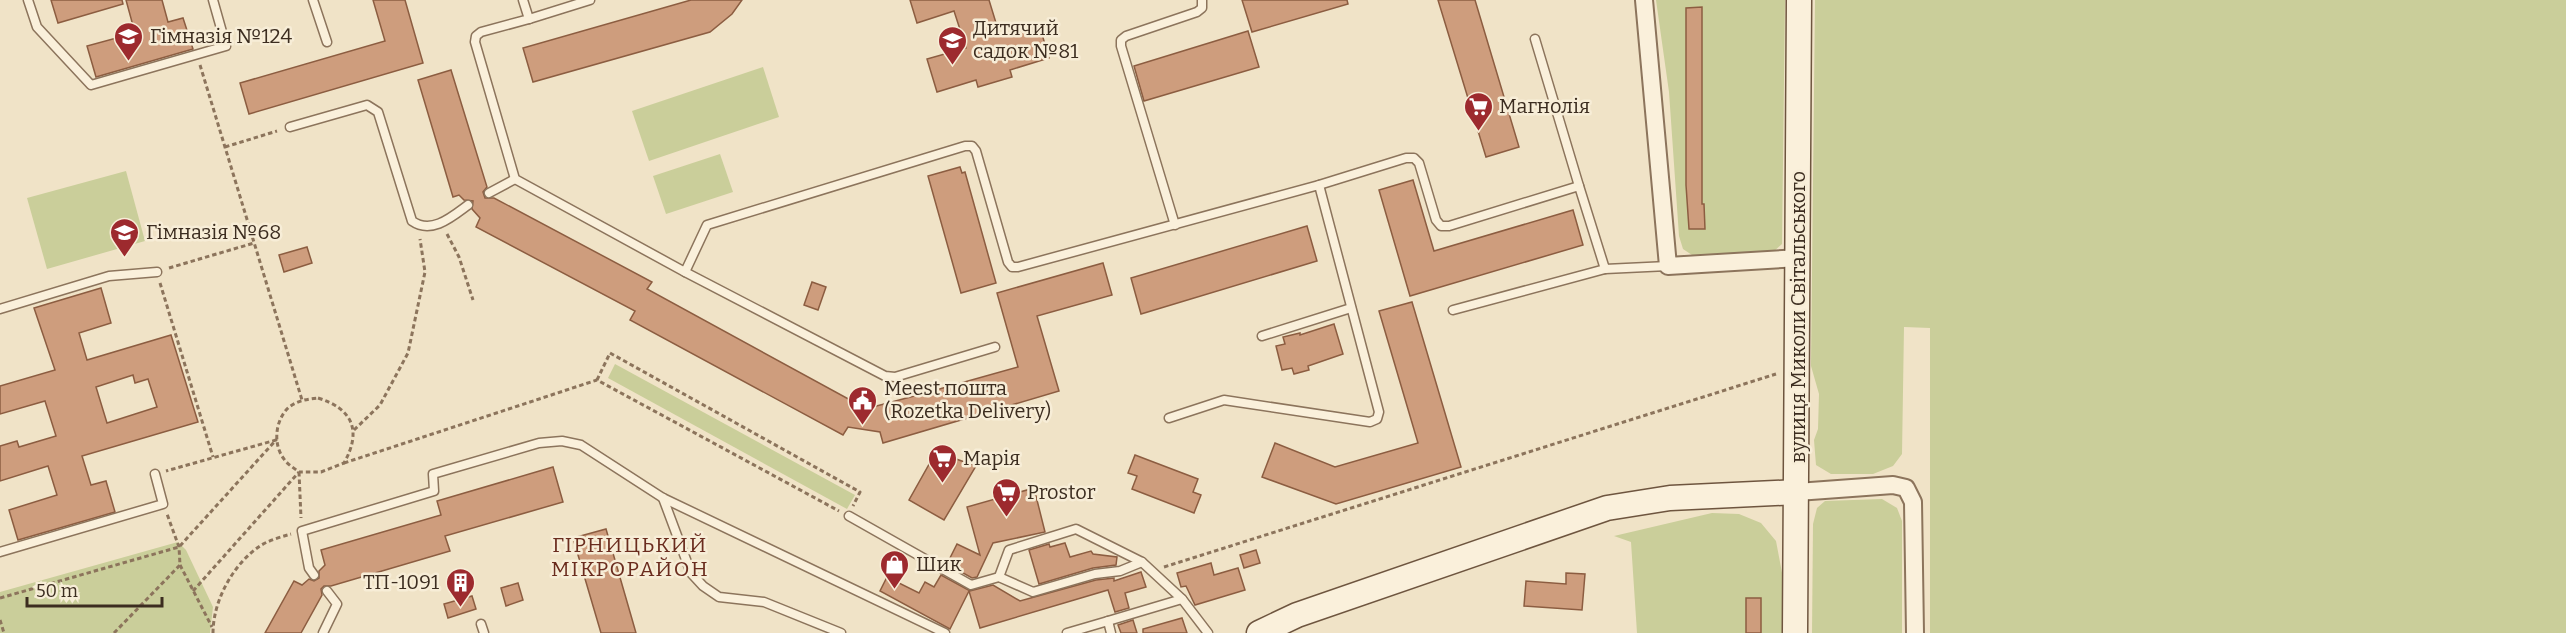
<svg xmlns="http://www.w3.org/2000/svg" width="2566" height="633" font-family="Bitter,serif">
  <rect width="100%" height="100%" fill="#f0e3c7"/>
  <g fill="#cace9a">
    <polygon points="1656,0 1785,0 1782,244 1772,253 1692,255 1683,249 1679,236 1669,92"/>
    <polygon points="1815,0 2566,0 2566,633 1930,633 1930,328 1904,327 1902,454 1893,466 1873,474 1831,474 1816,465 1814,440 1818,429 1819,394 1811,366"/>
    <polygon points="763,67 779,117 649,161 632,111"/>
    <polygon points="720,154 733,192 666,214 653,176"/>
    <polygon points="126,171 145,241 47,269 27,198"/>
    <polygon points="615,364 855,495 847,509 608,378"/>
    <polygon points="1882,499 1897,508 1902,521 1902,633 1812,633 1813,524 1817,508 1825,501"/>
    <polygon points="1712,513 1739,514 1761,523 1776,541 1783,578 1782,633 1637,633 1631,542 1614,536"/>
    <polygon points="178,542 186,550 213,607 210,633 0,633 0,592"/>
  </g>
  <g fill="#ce9d7d" stroke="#8c5d41" stroke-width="1.5" fill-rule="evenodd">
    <polygon points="51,0 122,0 123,4 58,23"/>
    <polygon points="126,0 162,0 168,22 183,18 193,49 96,77 87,46 135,33"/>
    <polygon points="373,0 405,0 423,63 249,114 240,83 385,41"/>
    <polygon points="691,0 742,0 732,14 710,32 533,82 523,48"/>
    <polygon points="910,0 989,0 1000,36 1039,24 1049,58 1010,70 1012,77 978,87 976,80 937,92 927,59 966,48 954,11 917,23"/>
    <polygon points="1242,0 1347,0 1348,4 1252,32"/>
    <polygon points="1438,0 1475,0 1519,147 1486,157"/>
    <polygon points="1702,7 1702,204 1704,204 1705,229 1689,229 1686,185 1686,8"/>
    <polygon points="1248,31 1259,67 1144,101 1134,66"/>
    <polygon points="451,70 487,187 483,192 485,198 494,198 652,282 647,289 863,407 869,408 918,395 1018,367 997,293 1103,263 1112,295 1037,316 1059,391 883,443 880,432 848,427 843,435 630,320 635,311 476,227 480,218 472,209 473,201 464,200 459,195 453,197 418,80"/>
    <polygon points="960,167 962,173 965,172 996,283 961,293 928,176"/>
    <polygon points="1413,180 1434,251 1573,210 1583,245 1410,296 1379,190"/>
    <polygon points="1307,226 1317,261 1141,314 1131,278"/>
    <polygon points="307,247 312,263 284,272 279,255"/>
    <polygon points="812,282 826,287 818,310 804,305"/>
    <path d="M 101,288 L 111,323 L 79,333 L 87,360 L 171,335 L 198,422 L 82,456 L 91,485 L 106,481 L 115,512 L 18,540 L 9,510 L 57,495 L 48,466 L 0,481 L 0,446 L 17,441 L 19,447 L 56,436 L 45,401 L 0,414 L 0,386 L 55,370 L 34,308 ZM 133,375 L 135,383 L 148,379 L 157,407 L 107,423 L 96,387 Z"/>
    <polygon points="1412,302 1461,467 1336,504 1262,477 1275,443 1335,467 1418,443 1379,311"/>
    <polygon points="1334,324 1343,354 1308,366 1309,370 1294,374 1292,368 1282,370 1276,346 1285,344 1283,337 1300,333 1300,335"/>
    <polygon points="936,452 976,466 944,520 909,500"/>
    <polygon points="1135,455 1198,479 1193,492 1201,495 1194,513 1132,489 1137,476 1128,473"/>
    <polygon points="553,467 563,502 445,536 450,551 331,586 324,586 321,589 322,595 301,633 265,633 294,581 302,585 309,579 314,581 319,578 319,571 325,565 321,550 441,515 437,501"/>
    <polygon points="1034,488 1045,532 993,543 977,577 972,578 947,564 957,544 980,555 967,507"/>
    <polygon points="606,529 632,619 636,633 601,633 573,538"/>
    <polygon points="1065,543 1070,557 1091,551 1093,554 1117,557 1116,565 1093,568 1039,584 1029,550 1049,544 1050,547"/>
    <polygon points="1256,550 1260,563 1244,568 1240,555"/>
    <polygon points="1211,563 1214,575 1238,568 1245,590 1195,605 1186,586 1181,587 1177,573"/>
    <polygon points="1141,572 1146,587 1125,593 1129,608 1115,612 1108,590 980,628 969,591 950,629 880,591 887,577 919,593 925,582 934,587 941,575 970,591 993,585 1020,601 1096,580 1114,578 1114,581"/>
    <polygon points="1566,573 1585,574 1582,610 1524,606 1526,581 1566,584"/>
    <polygon points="518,583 523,600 506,606 501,588"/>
    <polygon points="472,596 476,609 448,618 444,604"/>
    <rect x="1746" y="598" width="15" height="35"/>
    <polygon points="1182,618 1187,633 1143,633 1143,629"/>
    <polygon points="1133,620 1137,633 1121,633 1118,625"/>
  </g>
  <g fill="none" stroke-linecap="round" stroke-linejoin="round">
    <defs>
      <g id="lane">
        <polyline points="28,0 37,27 91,85 226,46 213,0"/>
        <polyline points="313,0 327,42"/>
        <polyline points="523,0 529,19 481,32 476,36 475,42 515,179 685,272 885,376 895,377 995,347"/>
        <polyline points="529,19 590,0"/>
        <polyline points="1535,39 1579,186"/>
        <path d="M 290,127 L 367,105 L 378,112 L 412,221 C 432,235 453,216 468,205"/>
        <polyline points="489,193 515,179"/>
        <polyline points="1175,225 1121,46 1121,40 1126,36 1197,12 1202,8 1202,0"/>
        <polyline points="685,272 707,225 965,146 972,146 976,151 1008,262 1012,267 1018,267 1319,185 1406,158 1414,158 1419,163 1436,220 1441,226 1449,226 1579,186 1605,269 1668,266"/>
        <polyline points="0,309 109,276 157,272"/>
        <polyline points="1453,310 1605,269"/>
        <polyline points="1262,336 1351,308"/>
        <polyline points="1169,418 1224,400 1370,422 1377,419 1379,412 1319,185"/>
        <polyline points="663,498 691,573 703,586 719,597 764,602 841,633"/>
        <polyline points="849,516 971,585 999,577 1033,592 1095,574 1120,571 1142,562"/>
        <polyline points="0,552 163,504 155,474"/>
        <polyline points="314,575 309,568 302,531 434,491 433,474 539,443 562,441 581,445 663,498 945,633"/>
        <polyline points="999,577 1009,550 1076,529 1142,562 1182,599"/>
        <polyline points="1108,621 1182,599 1208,633"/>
        <polyline points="481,624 484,633"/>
        <polyline points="323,633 337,604 327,591"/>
        <polyline points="1067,633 1108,621 1111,633"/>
      </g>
      <g id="street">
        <polyline points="1644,0 1668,266 1799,258"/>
        <polyline points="1797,492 1893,485 1906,488 1913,502 1915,633"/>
      </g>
      <g id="secondary">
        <polyline points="1259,633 1297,615 1607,508 1670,498 1797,492"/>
        <polyline points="1795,633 1799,0"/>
      </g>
    </defs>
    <use href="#lane" stroke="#8c745c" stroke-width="11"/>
    <use href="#street" stroke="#8c745c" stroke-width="20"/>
    <use href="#secondary" stroke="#6e553f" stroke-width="27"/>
    <g stroke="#8c745c" stroke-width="3" stroke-dasharray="4.5 3" stroke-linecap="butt">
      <polyline points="200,65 302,400"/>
      <polyline points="225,147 277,131"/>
      <polyline points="447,234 459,257 473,300"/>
      <polyline points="169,268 254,243"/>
      <polyline points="160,283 213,457"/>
      <polyline points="597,380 610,353 860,492 853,506"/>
      <path d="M 318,398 C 353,409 362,431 344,463 L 321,472 L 299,472 C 294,468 287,464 284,459 C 273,445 275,422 287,409 C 295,401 307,399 318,398 Z"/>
      <polyline points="354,430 380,405 408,353 425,272 420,239"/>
      <polyline points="344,463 597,380 839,511"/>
      <polyline points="299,472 301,518"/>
      <polyline points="180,565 212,627"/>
      <polyline points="1164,567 1776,374"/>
      <polyline points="193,591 299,472"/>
      <polyline points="0,598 179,547 276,440 166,471"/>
      <polyline points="0,620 4,633"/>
      <polyline points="114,633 180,565 179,547 167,514"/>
      <path d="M 213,633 C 213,601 233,564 260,546 C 269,540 281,537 291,534"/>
    </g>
    <use href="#lane" stroke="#faf0db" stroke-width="8"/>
    <use href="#street" stroke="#faf0db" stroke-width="16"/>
    <use href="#secondary" stroke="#faf0db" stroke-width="24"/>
  </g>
  <defs>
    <symbol id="school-pin" viewBox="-11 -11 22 30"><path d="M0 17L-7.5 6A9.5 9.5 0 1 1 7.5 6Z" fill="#9d2a2e" stroke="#f7edd7"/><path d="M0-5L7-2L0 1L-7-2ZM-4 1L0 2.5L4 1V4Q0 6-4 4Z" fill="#fff"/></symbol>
    <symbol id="supermarket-pin" viewBox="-11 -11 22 30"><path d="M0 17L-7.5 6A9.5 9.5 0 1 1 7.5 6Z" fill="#9d2a2e" stroke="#f7edd7"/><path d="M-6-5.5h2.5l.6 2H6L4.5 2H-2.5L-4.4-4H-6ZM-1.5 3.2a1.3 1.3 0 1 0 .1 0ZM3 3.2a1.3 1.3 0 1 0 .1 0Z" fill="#fff"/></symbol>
    <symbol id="civic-pin" viewBox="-11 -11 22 30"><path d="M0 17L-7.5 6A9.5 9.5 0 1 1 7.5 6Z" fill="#9d2a2e" stroke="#f7edd7"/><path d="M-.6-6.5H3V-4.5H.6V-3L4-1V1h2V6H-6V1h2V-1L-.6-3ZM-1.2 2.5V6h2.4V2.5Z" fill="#fff"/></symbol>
    <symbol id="shop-pin" viewBox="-11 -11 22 30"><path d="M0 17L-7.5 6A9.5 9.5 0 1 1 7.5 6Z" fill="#9d2a2e" stroke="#f7edd7"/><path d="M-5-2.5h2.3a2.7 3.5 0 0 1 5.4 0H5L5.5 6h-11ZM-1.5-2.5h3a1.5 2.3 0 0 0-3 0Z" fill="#fff"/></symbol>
    <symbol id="building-pin" viewBox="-11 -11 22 30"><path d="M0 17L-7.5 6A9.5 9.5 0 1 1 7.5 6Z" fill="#9d2a2e" stroke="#f7edd7"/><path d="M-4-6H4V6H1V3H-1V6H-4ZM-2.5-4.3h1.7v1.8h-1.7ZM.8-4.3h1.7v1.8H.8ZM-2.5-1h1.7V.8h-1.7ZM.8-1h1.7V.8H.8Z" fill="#fff"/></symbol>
  </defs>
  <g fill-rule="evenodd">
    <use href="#school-pin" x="112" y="20" width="33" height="45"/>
    <use href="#school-pin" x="936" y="24" width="33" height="45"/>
    <use href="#supermarket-pin" x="1462" y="90" width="33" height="45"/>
    <use href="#school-pin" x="108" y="216" width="33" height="45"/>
    <use href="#civic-pin" x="846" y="384" width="33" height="45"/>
    <use href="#supermarket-pin" x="926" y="442" width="33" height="45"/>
    <use href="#supermarket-pin" x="990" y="476" width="33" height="45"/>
    <use href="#shop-pin" x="878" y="548" width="33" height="45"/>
    <use href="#building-pin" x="444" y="566" width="33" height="45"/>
  </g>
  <g text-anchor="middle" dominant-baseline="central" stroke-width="5" stroke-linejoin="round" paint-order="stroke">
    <g font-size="20" fill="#3c2d20" stroke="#f7edd7" text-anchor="start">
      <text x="973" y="28">Дитячий<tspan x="973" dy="23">садок №81</tspan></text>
      <text x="150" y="36">Гімназія №124</text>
      <text x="1499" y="106">Магнолія</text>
      <text x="146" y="232">Гімназія №68</text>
      <text x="884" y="388">Meest пошта<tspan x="884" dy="23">(Rozetka Delivery)</tspan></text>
      <text x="963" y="458">Марія</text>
      <text x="1027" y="492">Prostor</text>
      <text x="916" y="564">Шик</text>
      <text x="439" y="582" text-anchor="end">ТП-1091</text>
    </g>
    <g font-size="20" fill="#3c2d20" stroke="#f7edd7">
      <text transform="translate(1798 317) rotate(-90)">вулиця Миколи Світальського</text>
    </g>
    <g font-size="21" letter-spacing="1.5" fill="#6a2c1e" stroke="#f7edd7">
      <text x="630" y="545">ГІРНИЦЬКИЙ<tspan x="630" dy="24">МІКРОРАЙОН</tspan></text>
    </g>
  </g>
  <path d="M27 597v9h135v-9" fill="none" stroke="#3c2d20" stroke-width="3"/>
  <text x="36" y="597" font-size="18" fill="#3c2d20" stroke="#f7edd7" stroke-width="4.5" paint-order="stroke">50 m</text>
</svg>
